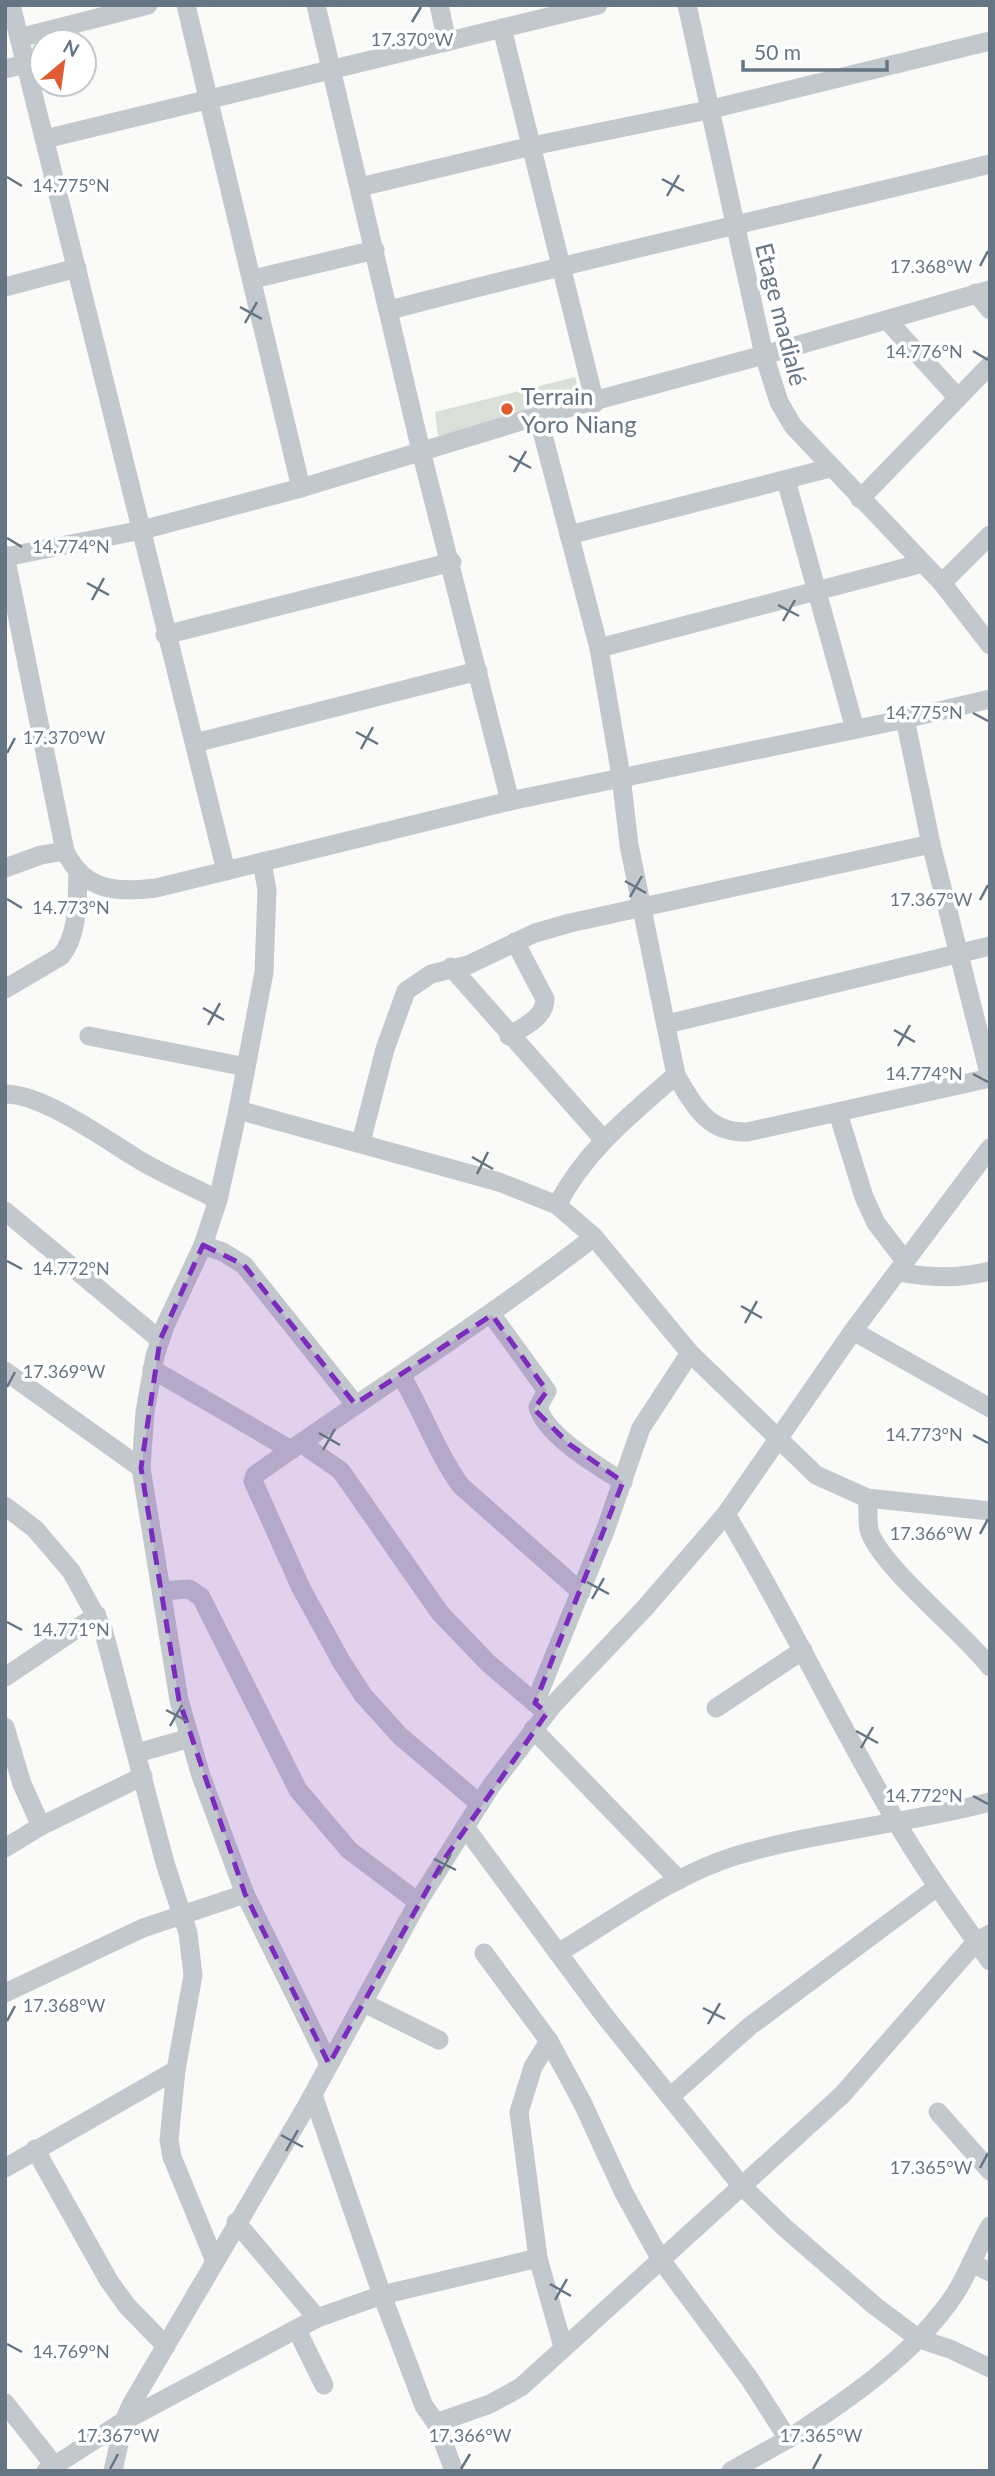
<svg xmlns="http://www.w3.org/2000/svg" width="995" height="2476" font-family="Lato,sans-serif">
  <rect width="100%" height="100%" fill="#fafaf8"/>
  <polygon fill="#dadfd7" points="575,377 582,405 438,436 435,412"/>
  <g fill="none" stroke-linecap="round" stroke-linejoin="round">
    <g stroke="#c3c8cc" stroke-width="19">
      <polyline points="11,5 226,871"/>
      <polyline points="186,5 301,488"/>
      <polyline points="316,5 421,451 510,801"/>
      <polyline points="439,5 447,42"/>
      <polyline points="687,5 764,355 779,402 793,426 942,583 990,645"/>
      <polyline points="502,28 595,403"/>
      <polyline points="19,38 148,5"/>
      <polyline points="5,69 26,64"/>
      <polyline points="45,139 598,5"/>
      <polyline points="360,187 532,146 708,110 990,41"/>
      <polyline points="253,279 375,250"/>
      <polyline points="5,287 77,268"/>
      <polyline points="976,293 990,310"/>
      <path d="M 390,310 C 589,257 790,214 990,164"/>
      <polyline points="887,320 958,398"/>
      <path d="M 538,416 L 599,648 L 621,776 L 629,845 L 676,1075 C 694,1106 708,1133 747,1132 L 990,1078"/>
      <polyline points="786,480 855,729"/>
      <polyline points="860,499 990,365"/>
      <polyline points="569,535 830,468"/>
      <path d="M 5,555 L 65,851 C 84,891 116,893 156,888 L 510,801 L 905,719 L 990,699"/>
      <polyline points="5,557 142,530 301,488 538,416 764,355 990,290"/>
      <polyline points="942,583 990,535"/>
      <polyline points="165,635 452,562"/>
      <polyline points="599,648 923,563"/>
      <polyline points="905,719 931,844 990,1077"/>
      <polyline points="195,743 478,671"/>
      <polyline points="262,862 267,890 264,972 238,1110 218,1200 203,1245 165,1326 155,1356 145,1412 141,1468 179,1700 201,1776 245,1894 329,2064"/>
      <polyline points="5,868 41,855 65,851"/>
      <polyline points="451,967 603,1139"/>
      <path d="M 5,989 L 61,956 C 79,934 77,899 78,872"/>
      <polyline points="667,1024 990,946"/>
      <polyline points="89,1036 246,1067"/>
      <path d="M 509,1036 C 523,1027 545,1018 545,999 L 515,942"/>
      <path d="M 5,1094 C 43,1094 103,1138 136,1158 C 162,1174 191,1186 218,1200"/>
      <polyline points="238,1110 499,1182 557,1205 594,1237 690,1353 641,1428 605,1531 535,1703"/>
      <polyline points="838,1113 864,1197 876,1223 905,1261"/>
      <polyline points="361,1142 385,1049 406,991 431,974 468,965 535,933 570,923 931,844"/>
      <path d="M 557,1205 C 586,1150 630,1115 676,1075"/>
      <polyline points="5,1211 160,1340"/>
      <polyline points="203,1245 223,1252 244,1265 355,1404"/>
      <path d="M 898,1272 C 931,1278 958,1279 990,1271"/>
      <path d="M 492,1315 L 547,1391 L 538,1407 C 546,1436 598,1466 623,1482"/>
      <polyline points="853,1331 990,1408"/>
      <polyline points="690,1353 816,1475 867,1498 990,1511"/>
      <polyline points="152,1369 291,1450"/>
      <polyline points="5,1371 141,1468"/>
      <path d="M 402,1377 C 423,1412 437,1453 461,1486 L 581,1592"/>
      <polyline points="301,1443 341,1471 440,1613 488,1663 542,1709"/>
      <path d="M 867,1498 C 869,1508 867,1521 869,1530 C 880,1566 962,1631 990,1667"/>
      <polyline points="5,1506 35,1529 71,1571 103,1629 165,1863 188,1933 193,1975 176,2070 5,2168"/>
      <path d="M 726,1514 C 787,1615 837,1722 897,1823 C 925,1871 958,1916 990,1961"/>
      <polyline points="162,1591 189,1589 201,1597 298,1790 349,1850 418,1902"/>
      <polyline points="5,1677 97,1615"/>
      <polyline points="716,1708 803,1650"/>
      <polyline points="5,1727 22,1784 41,1826"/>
      <polyline points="533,1729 679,1880"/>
      <polyline points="137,1753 190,1738"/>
      <path d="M 480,1804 L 400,1736 L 363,1695 L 341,1661 L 301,1588 L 253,1481 L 255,1475 C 368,1395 484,1322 594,1237"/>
      <polyline points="465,1827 604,2015 740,2184 785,2228 875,2306 919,2339 950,2349 990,2368"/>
      <polyline points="5,1848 41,1826 143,1776"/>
      <polyline points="484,1953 549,2041 582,2102 624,2193 661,2260 749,2378 788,2439 731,2471"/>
      <path d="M 558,1953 C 615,1919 671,1876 735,1856 C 818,1831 906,1824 990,1802"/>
      <polyline points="5,1993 143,1928 245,1894"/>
      <polyline points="364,2003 439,2040"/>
      <polyline points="549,2041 533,2067 519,2112 538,2258 563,2347"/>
      <polyline points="176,2070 169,2140 172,2157 214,2259"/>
      <polyline points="313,2095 382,2295 424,2406 436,2423 454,2471"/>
      <polyline points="670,2097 750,2026 937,1887"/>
      <polyline points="938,2112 990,2171"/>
      <polyline points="35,2149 109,2281 127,2306 166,2346"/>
      <polyline points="236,2222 317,2318"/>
      <polyline points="971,2263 990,2272"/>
      <polyline points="297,2330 324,2385"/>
      <polyline points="5,2403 54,2465"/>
      <polyline points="436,2423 490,2404 521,2387 842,2095 976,1942 990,1934"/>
      <path d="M 788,2439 C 849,2399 914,2355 955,2294 C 969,2272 977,2248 990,2226"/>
      <polyline points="46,2471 124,2421 317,2318 382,2295 538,2258"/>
      <polyline points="113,2471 124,2421 131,2405 306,2107 418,1902 491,1786 553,1705 644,1609 726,1514 853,1331 990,1148"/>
    </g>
  </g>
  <path fill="#7b2cbf" fill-opacity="0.2" stroke="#7b2cbf" stroke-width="5" stroke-dasharray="14 9" stroke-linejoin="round" d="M 203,1245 L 244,1265 L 355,1404 L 492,1315 L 547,1391 L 534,1409 L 569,1444 L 623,1482 L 535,1703 L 547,1713 L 445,1858 L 329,2064 L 245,1894 L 179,1700 L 141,1468 L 160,1340 Z"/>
  <path fill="none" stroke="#657583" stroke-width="2.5" d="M 412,22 L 421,7M 7,177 L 22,186M 662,179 L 684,191M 667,196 L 679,175M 980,266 L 988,251M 240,307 L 262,319M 245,323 L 257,302M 973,351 L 988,360M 509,456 L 531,468M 514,472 L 526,451M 7,538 L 22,547M 87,583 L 109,595M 92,600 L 104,578M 778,605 L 799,616M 783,621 L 795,600M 973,713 L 988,721M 356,732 L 378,744M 361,749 L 373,727M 7,753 L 15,738M 625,881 L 646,893M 630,897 L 642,876M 7,899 L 22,908M 980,900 L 988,885M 203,1008 L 224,1020M 208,1025 L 220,1003M 894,1030 L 915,1042M 898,1046 L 910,1025M 973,1074 L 988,1082M 472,1157 L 493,1169M 477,1174 L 488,1152M 7,1261 L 22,1269M 741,1306 L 762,1318M 745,1323 L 757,1301M 7,1387 L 15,1372M 319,1433 L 340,1445M 973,1435 L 988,1443M 323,1450 L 335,1429M 980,1534 L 988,1519M 587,1582 L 609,1594M 592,1599 L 604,1578M 7,1622 L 22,1630M 166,1710 L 187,1721M 170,1726 L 182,1705M 856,1731 L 878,1743M 861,1748 L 873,1727M 973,1796 L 988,1804M 434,1859 L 456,1870M 439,1875 L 451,1854M 703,2008 L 725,2019M 7,2021 L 15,2006M 708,2024 L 720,2003M 281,2135 L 303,2147M 286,2151 L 298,2130M 980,2168 L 988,2153M 550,2284 L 571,2296M 555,2300 L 567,2279M 7,2344 L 22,2352M 110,2469 L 118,2454M 461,2469 L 470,2454M 813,2469 L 821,2454"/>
  <circle fill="#e15c31" stroke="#fff" stroke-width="2.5" cx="507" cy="409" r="7"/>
  <g text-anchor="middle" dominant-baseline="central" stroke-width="7" stroke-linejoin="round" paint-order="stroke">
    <g font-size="24" fill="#657583" stroke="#fff">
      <text transform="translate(782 314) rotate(76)">Etage madialé</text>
    </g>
    <g font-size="24" fill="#657583" stroke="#fff" text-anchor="start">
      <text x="521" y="395">Terrain<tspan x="521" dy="28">Yoro Niang</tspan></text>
    </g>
  </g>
  <g font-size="18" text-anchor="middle" fill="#657583" stroke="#fff" stroke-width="7" stroke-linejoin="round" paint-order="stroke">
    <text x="412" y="46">17.370°W</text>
    <text x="71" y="192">14.775°N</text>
    <text x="931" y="273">17.368°W</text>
    <text x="924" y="358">14.776°N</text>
    <text x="71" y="553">14.774°N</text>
    <text x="924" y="719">14.775°N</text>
    <text x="64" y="744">17.370°W</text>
    <text x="931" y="906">17.367°W</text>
    <text x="71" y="914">14.773°N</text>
    <text x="924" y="1080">14.774°N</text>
    <text x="71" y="1275">14.772°N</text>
    <text x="64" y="1378">17.369°W</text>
    <text x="924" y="1441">14.773°N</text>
    <text x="931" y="1540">17.366°W</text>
    <text x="71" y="1636">14.771°N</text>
    <text x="924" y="1802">14.772°N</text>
    <text x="64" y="2012">17.368°W</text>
    <text x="931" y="2174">17.365°W</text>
    <text x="71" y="2358">14.769°N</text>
    <text x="118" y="2442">17.367°W</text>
    <text x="470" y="2442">17.366°W</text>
    <text x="821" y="2442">17.365°W</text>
  </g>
  <rect width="995" height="2476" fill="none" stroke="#657583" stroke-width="14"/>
  <g transform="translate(63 63) rotate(29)"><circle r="33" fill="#ffffff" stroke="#c1c8cd" stroke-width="2"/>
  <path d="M0-5L12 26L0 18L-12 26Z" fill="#e15c31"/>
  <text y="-10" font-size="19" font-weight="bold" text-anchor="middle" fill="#657583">N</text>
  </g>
  <path d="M743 60v10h144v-10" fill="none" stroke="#657583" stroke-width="3.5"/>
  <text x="754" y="60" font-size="21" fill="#657583" stroke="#ffffff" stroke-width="5" paint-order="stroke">50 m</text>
</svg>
